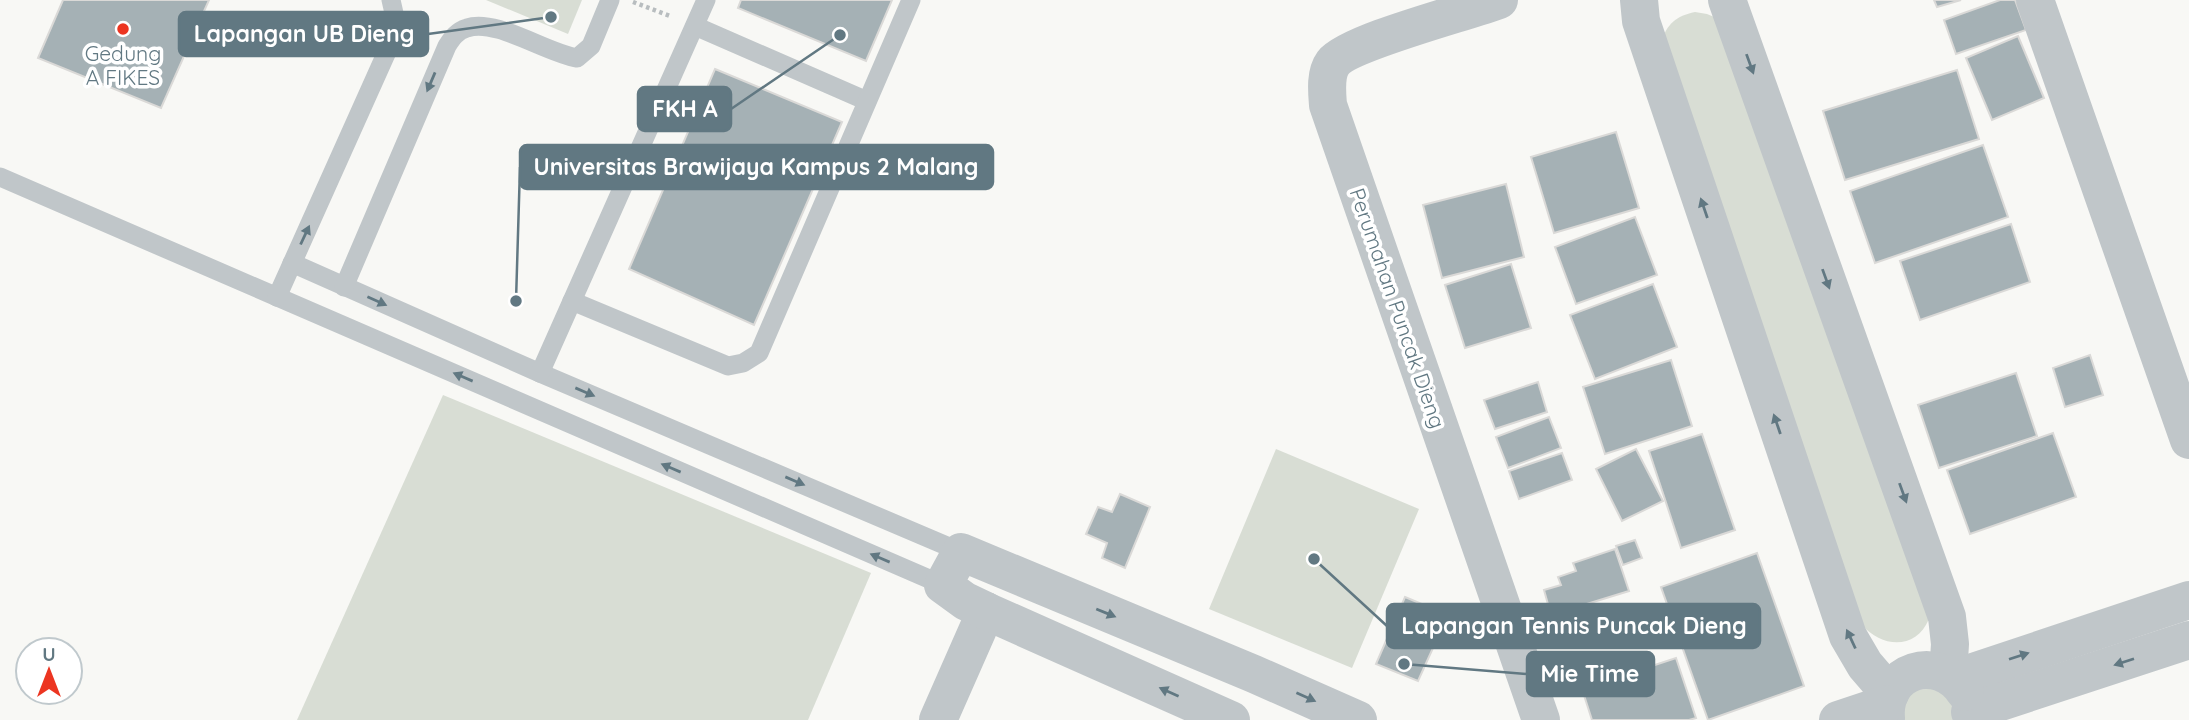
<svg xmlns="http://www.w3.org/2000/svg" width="2189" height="720" font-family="Quicksand,sans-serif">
  <rect width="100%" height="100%" fill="#f8f8f5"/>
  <g fill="#d8ddd4">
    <polygon points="486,0 582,0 568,34"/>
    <path d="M 1695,12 L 1707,14 L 1719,19 L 1929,619 C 1916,650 1882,648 1862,625 L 1661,42 C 1667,24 1676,16 1695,12 Z"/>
    <polygon points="443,395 871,573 808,720 297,720"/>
    <polygon points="1276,449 1419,509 1352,668 1209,609"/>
    <polygon points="1951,688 1956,720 1900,720 1904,690"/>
  </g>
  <g fill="#a5b1b5" stroke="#dad9d7" stroke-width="2">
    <polygon points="63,0 209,0 161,108 38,58"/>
    <polygon points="741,0 892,0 866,61 738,8"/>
    <polygon points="1934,0 1961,0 1937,7"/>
    <polygon points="2000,0 2015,0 2026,30 1956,54 1944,20"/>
    <polygon points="2018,36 2044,98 1992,120 1966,58"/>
    <polygon points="715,69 842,122 754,325 629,269"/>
    <polygon points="1957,70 1979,139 1845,180 1823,111"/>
    <polygon points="1616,132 1639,208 1554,233 1531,157"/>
    <polygon points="1983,145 2008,217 1875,263 1850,191"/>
    <polygon points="1506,184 1524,257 1442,278 1423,205"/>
    <polygon points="1635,217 1657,275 1576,304 1555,247"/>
    <polygon points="2011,224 2030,282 1920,320 1900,261"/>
    <polygon points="1511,264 1531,328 1465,348 1445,285"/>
    <polygon points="1653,284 1677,347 1595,379 1570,315"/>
    <polygon points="2090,355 2103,395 2065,407 2053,368"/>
    <polygon points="1671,360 1692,426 1605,454 1583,387"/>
    <polygon points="2016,373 2037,436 1939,468 1918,405"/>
    <polygon points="1538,382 1547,412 1495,429 1484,400"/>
    <polygon points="1549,417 1561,448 1508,468 1496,437"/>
    <polygon points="2053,433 2076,497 1970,534 1947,470"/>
    <polygon points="1702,434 1735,530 1681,548 1649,451"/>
    <polygon points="1636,449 1663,501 1622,521 1596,469"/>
    <polygon points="1562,453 1572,480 1519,499 1509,471"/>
    <polygon points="1120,494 1150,507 1125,568 1102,558 1107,543 1086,534 1098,507 1112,512"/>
    <polygon points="1635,540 1642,558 1623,565 1616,546"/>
    <polygon points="1615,549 1629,591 1551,615 1544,590 1561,585 1558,577 1576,571 1573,563"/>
    <polygon points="1757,553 1804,686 1708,720 1661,587"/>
    <polygon points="1405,597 1448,615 1418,681 1376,664"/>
    <polygon points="1676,658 1696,718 1689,720 1592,720 1582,689"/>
  </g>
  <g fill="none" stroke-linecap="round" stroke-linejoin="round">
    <polyline stroke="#b8bdbf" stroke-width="4.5" stroke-dasharray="3.5 3.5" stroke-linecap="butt" points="633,2 670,16"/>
    <g stroke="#c0c6c9" stroke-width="19">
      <polyline points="695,26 867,101"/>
      <polyline points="0,177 943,585"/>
      <polyline points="292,263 540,373 961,552"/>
      <path d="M 344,287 L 447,46 C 452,38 457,31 467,28 C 496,18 546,53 577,58 L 591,46 L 610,0"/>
      <polyline points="277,297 394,36 396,22 391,0"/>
      <polyline points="572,301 728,366 743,363 759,353 911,0"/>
      <polyline points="540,373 706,0"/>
    </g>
    <g stroke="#c0c6c9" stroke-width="38">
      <path d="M 1499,0 C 1468,12 1349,42 1333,63 C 1325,74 1327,92 1328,105 L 1541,720"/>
      <polyline points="1639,0 1641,21 1848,636 1865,665 1890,694"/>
      <polyline points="1727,0 1947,617 1950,644 1948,675"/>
      <polyline points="2035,0 2189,440"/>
      <polyline points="1955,678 2189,600"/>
      <polyline points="1970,712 2189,640"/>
      <path d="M 1886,718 C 1882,670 1938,652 1965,692"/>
      <polyline points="938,720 986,611"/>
      <polyline points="1231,720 986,611 965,601 943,585 961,552 1254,674 1358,720"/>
      <polyline points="1838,720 1886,704"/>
    </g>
  </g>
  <defs><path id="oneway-solid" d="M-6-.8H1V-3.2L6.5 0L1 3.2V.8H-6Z" transform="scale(1.75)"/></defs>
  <g fill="#617882">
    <use href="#oneway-solid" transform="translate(1750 64) rotate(70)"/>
    <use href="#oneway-solid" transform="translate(431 82) rotate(113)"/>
    <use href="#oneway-solid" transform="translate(1704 208) rotate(-109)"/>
    <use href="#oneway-solid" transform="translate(305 235) rotate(-65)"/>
    <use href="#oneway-solid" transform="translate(1826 279) rotate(70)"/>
    <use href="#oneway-solid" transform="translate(377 301) rotate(24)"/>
    <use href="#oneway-solid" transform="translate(463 377) rotate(-157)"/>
    <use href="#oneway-solid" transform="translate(585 392) rotate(23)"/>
    <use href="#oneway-solid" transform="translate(1777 424) rotate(-109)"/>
    <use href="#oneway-solid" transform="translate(671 468) rotate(-157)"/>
    <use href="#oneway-solid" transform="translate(795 481) rotate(23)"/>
    <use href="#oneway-solid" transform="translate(1903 493) rotate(70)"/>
    <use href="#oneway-solid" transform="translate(880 558) rotate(-157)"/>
    <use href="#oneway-solid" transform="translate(1106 613) rotate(22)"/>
    <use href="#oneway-solid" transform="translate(1851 639) rotate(-115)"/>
    <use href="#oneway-solid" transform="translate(2019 656) rotate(-18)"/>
    <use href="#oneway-solid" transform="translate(2124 662) rotate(162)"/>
    <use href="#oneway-solid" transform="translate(1169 692) rotate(-156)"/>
    <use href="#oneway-solid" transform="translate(1306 697) rotate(24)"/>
  </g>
  <circle fill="#ec3521" stroke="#fff" stroke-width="2.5" cx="123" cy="29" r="7"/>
  <g text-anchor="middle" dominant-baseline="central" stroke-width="7" stroke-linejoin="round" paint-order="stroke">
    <g font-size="21" fill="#617882" stroke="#fff">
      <text x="123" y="53">Gedung<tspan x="123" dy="24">A FIKES</tspan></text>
    </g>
    <g font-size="21" fill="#617882" stroke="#fff">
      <text transform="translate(1398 308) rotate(71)">Perumahan Puncak Dieng</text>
    </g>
  </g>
  <path fill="none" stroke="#617882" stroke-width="2.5" d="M551 17L428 34M840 35L731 109M516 301L520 167M1314 559L1387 626M1404 664L1527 674"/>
  <g fill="#617882" stroke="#fff" stroke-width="2.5">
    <circle cx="551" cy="17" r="7"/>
    <circle cx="840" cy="35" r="7"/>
    <circle cx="516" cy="301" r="7"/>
    <circle cx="1314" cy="559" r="7"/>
    <circle cx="1404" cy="664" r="7"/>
  </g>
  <g fill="#617882" stroke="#617882" stroke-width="2.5">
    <rect x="179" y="12" width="249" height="44" rx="7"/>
    <rect x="638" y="87" width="93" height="44" rx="7"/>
    <rect x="520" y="145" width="473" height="44" rx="7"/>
    <rect x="1387" y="604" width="373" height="44" rx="7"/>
    <rect x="1527" y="652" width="127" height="44" rx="7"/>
  </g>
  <g font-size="23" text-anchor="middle" font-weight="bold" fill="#fff">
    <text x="304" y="42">Lapangan UB Dieng</text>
    <text x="685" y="117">FKH A</text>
    <text x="756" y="175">Universitas Brawijaya Kampus 2 Malang</text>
    <text x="1574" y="634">Lapangan Tennis Puncak Dieng</text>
    <text x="1590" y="682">Mie Time</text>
  </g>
  <g transform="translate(49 671)"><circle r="33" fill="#ffffff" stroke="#c0c9cd" stroke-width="2"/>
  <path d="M0-5L12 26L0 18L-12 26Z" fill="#ec3521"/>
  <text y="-10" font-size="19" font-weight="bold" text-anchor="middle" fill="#617882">U</text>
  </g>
</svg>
